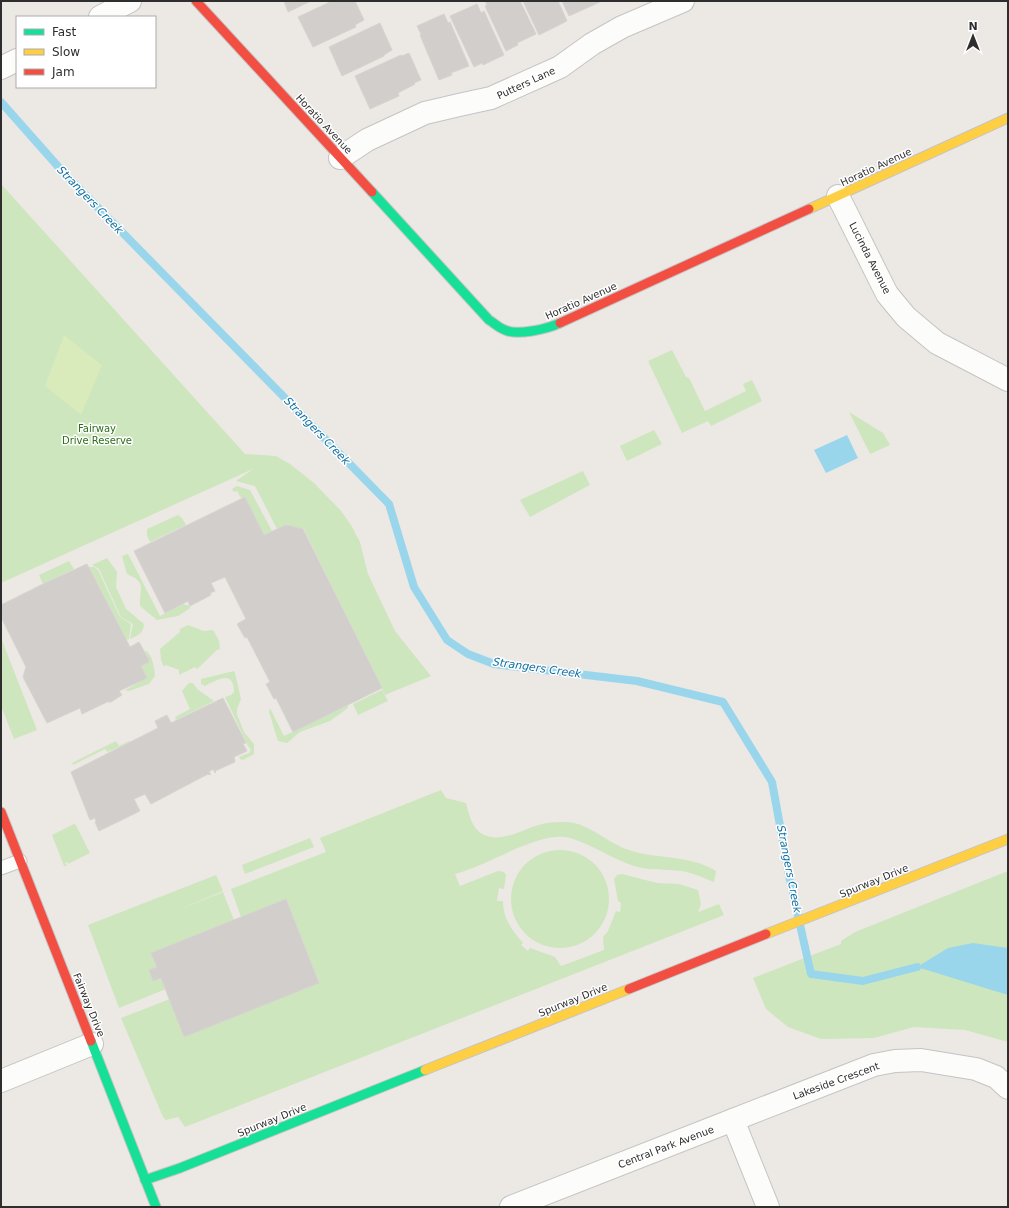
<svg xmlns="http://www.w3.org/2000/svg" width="1009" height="1208" font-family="'DejaVu Sans',sans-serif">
  <rect width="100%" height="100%" fill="#ece8e4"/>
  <g fill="#cee6be">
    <polygon points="1,184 245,454 276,456 290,464 314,483 341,511 351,525 360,542 368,574 395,631 431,676 385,695 304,529 286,525 277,529 255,486 236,481 253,469 1,583"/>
    <polygon points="672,350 686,377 689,378 705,411 746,391 743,384 752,380 762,401 711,426 708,421 682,433 648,361"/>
    <polygon points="849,412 883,433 890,445 870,454"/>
    <polygon points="654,430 662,444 627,461 620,446"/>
    <polygon points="583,471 590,485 530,517 520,500"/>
    <polygon points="237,486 250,490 272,531 264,535 245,497 241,498 237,491 234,492 232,489"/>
    <polygon points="178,515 182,518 186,525 150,542 147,536 147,529"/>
    <path d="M 128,554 L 160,616 L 183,604 L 190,606 L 190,608 L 178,616 L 157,620 L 140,606 C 139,589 148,583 127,574 L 122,556 Z"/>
    <path d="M 107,558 L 117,572 L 116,587 L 126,609 L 144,624 C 144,633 137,636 130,639 L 133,624 L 121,617 L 99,569 L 92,565 Z"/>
    <polygon points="69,561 74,569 43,584 39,575"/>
    <polygon points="89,567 94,567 98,570 120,617 131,624 129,639 126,640"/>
    <polygon points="188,625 204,631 213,630 219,641 220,649 217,650 197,669 195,667 179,675 179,670 166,665 164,667 161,660 160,649 180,632 180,629"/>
    <polygon points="1,638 37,730 14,739 1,706"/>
    <path d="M 145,650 C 153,655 154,667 155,676 L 149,684 L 129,691 L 125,690 L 147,678 L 141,666 L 149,662 Z"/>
    <path d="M 234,671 L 235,673 L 241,699 L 237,709 L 237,714 L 244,732 L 254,744 L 254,754 L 243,760 L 240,759 L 239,757 L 249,753 L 251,750 L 247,744 L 225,697 L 231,695 L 234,692 C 234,669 217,680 205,686 L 201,684 L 201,679 Z"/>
    <polygon points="189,683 193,683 197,689 214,701 176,720 175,717 190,709 182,691"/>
    <polygon points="382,690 388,701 358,715 353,704"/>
    <polygon points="348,705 348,708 330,721 300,732 287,743 278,741 269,712 270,708 284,736"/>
    <polygon points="116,741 119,746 129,741 130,742 108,752 105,749 73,765 72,763"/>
    <path d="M 441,790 L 446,798 L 466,803 C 470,818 473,834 491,837 C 510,840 528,826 547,823 C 552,822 559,822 565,822 C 587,822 605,841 626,849 C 655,860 689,854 716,871 L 714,882 C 704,878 693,873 682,871 C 666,869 649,871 634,866 C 612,859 592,844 570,838 C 544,831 499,858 475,867 C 468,870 462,872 455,874 L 460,886 L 498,871 L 504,872 L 506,875 L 504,889 L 499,888 L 497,901 L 503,901 C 503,919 512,930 523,943 L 521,945 L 528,951 L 530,948 L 555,957 L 561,966 L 604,950 L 603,937 L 608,931 L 616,911 L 620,912 L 621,903 L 618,901 L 614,879 L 617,875 L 622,874 L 657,883 L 679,884 L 698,890 L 701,904 L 698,912 L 719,904 L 724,915 L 185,1127 L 178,1117 L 166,1120 L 163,1117 L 121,1018 L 170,999 L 184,1037 L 319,982 L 286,899 L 241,917 L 231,889 L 326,852 L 320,838 Z"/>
    <polygon points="74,824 76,825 90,853 68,864 67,862 65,863 67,866 64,866 52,835"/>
    <polygon points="310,838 314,847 245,874 242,865"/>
    <circle cx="560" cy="899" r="49"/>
    <polygon points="1008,871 1008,1042 965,1030 914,1027 874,1038 821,1039 788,1027 766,1009 753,978 841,944 841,941 855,932"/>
    <polygon points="216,875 223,891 176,911 223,892 234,920 151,953 157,967 150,970 153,980 161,978 166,989 119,1008 88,925"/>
  </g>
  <polygon fill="#d9eabb" points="64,335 102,365 81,415 45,386"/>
  <g fill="#99d6ec">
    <polygon points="847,435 858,458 826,473 814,450"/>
    <polygon points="973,943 1008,948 1008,995 917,967 948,948"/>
  </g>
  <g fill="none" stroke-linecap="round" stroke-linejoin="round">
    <polyline stroke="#99d6ec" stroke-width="8" points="1,102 63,172 389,504 414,587 447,640 468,654 494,664 637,681 723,702 772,782 790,880 811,974 863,981 917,967"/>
  </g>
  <g fill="#d1cecb" stroke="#d7d4d0">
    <polygon points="284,1 311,1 288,12"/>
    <polygon points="332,1 355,1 364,20 355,25 356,27 313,47 298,17"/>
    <polygon points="485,1 520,1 536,34 517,43 518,45 506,51 485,6 487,5"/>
    <polygon points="523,1 558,1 567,21 539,35"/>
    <polygon points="562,1 599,1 600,2 569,16"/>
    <polygon points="477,4 481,13 484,11 504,55 483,65 482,63 474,67 450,16"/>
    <polygon points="444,14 448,23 450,22 469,66 451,73 452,75 439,80 420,35 421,34 417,26"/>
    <polygon points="380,23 392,50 384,55 384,56 342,76 329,47"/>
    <polygon points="409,53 421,80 414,83 415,84 398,93 399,96 370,109 355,76 401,55 402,56"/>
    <polygon points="245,497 264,535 286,525 303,529 382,688 293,732 276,698 274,699 266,684 270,682 247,637 245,638 237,624 246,619 225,577 211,583 215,591 210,593 211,595 190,606 188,601 165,613 134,551"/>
    <polygon points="87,564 130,647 139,642 149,660 149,662 141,666 147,678 119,691 122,695 111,702 107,702 82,714 80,708 47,723 23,677 26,667 1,617 1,605 43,584"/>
    <polygon points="223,698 246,743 243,744 247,751 234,757 235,762 215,771 216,772 215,773 213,769 209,772 211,774 209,775 208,774 151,804 145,794 134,799 140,811 99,831 95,822 96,821 95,818 90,820 71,772 158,728 155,721 167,715 171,723"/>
    <polygon points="286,899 319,983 184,1037 161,978 153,981 149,970 157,967 151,953"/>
  </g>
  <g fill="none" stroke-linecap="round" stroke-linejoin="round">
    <defs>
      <polyline id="lane" points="1,868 20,861"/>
      <g id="street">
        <polyline points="100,17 130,1"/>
        <polyline points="1,68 17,60"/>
        <polyline points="340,158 367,140 425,113 459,105 491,98 560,67 592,44 622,27 683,1"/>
        <polyline points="838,196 887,294 906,317 937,343 1008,380"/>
        <polyline points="1,1081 92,1044"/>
        <polyline points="733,1120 874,1065 895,1061 921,1060 976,1069 996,1077 1008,1088"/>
        <polyline points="511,1207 733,1120 768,1207"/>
      </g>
      <g id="fast">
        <path d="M 372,192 L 489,320 C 494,323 499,328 505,330 C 517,336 547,329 560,323"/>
        <polyline points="91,1041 156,1207"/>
        <polyline points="145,1180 180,1168 425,1070"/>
      </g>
      <g id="slow">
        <polyline points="809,209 1008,118"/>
        <polyline points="766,934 1008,839"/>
        <polyline points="425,1070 629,989"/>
      </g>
      <g id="jam">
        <polyline points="196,1 372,192"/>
        <polyline points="560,323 809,209"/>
        <polyline points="1,812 91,1041"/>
        <polyline points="629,989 766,934"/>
      </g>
    </defs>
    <use href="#lane" stroke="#c5c4c5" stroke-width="15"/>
    <use href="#street" stroke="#c5c4c5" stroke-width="24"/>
    <use href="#fast" stroke="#c5c4c5" stroke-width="11"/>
    <use href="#slow" stroke="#c5c4c5" stroke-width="11"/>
    <use href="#jam" stroke="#c5c4c5" stroke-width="11"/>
    <use href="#lane" stroke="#fcfcfb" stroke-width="13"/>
    <use href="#street" stroke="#fcfcfb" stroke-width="22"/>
    <use href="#fast" stroke="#16e098" stroke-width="9"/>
    <use href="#slow" stroke="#ffcf43" stroke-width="9"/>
    <use href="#jam" stroke="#f24e42" stroke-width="9"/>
  </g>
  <g text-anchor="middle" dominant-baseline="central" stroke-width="3" stroke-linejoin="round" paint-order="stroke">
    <g font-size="10" fill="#2e2e2e" stroke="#fff">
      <text transform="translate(526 83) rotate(-25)">Putters Lane</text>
      <text transform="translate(324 124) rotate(47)">Horatio Avenue</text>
      <text transform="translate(876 167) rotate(-25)">Horatio Avenue</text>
      <text transform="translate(870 258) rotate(63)">Lucinda Avenue</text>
      <text transform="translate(581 301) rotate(-24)">Horatio Avenue</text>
      <text transform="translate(874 881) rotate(-22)">Spurway Drive</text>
      <text transform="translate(573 1000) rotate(-22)">Spurway Drive</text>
      <text transform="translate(89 1005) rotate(68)">Fairway Drive</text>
      <text transform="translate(836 1081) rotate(-20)">Lakeside Crescent</text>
      <text transform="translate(272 1120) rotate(-22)">Spurway Drive</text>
      <text transform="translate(666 1147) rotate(-21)">Central Park Avenue</text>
    </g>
    <g font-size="10" fill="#2c6e1b" stroke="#fff">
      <text x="97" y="428">Fairway<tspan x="97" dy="12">Drive Reserve</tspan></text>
    </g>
    <g font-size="11" font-style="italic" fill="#0d6fa3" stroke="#fff">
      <text transform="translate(90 200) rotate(46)">Strangers Creek</text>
      <text transform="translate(317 431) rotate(46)">Strangers Creek</text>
      <text transform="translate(537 668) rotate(8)">Strangers Creek</text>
      <text transform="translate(789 869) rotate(79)">Strangers Creek</text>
    </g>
  </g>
  <rect width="1009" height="1208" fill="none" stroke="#2e2e2e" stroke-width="4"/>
  <rect x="16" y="16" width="140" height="72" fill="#ffffff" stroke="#ababab"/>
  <rect x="24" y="29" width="20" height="6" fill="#16e098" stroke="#ababab"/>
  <text x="52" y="36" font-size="12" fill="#2e2e2e">Fast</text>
  <rect x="24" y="49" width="20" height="6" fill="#ffcf43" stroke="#ababab"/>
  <text x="52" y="56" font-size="12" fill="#2e2e2e">Slow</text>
  <rect x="24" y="69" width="20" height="6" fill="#f24e42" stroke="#ababab"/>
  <text x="52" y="76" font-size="12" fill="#2e2e2e">Jam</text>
  <g transform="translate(973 36)" stroke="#ffffff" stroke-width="3" paint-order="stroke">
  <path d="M0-3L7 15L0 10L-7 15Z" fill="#2e2e2e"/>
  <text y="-6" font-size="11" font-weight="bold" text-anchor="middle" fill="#2e2e2e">N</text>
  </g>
</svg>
